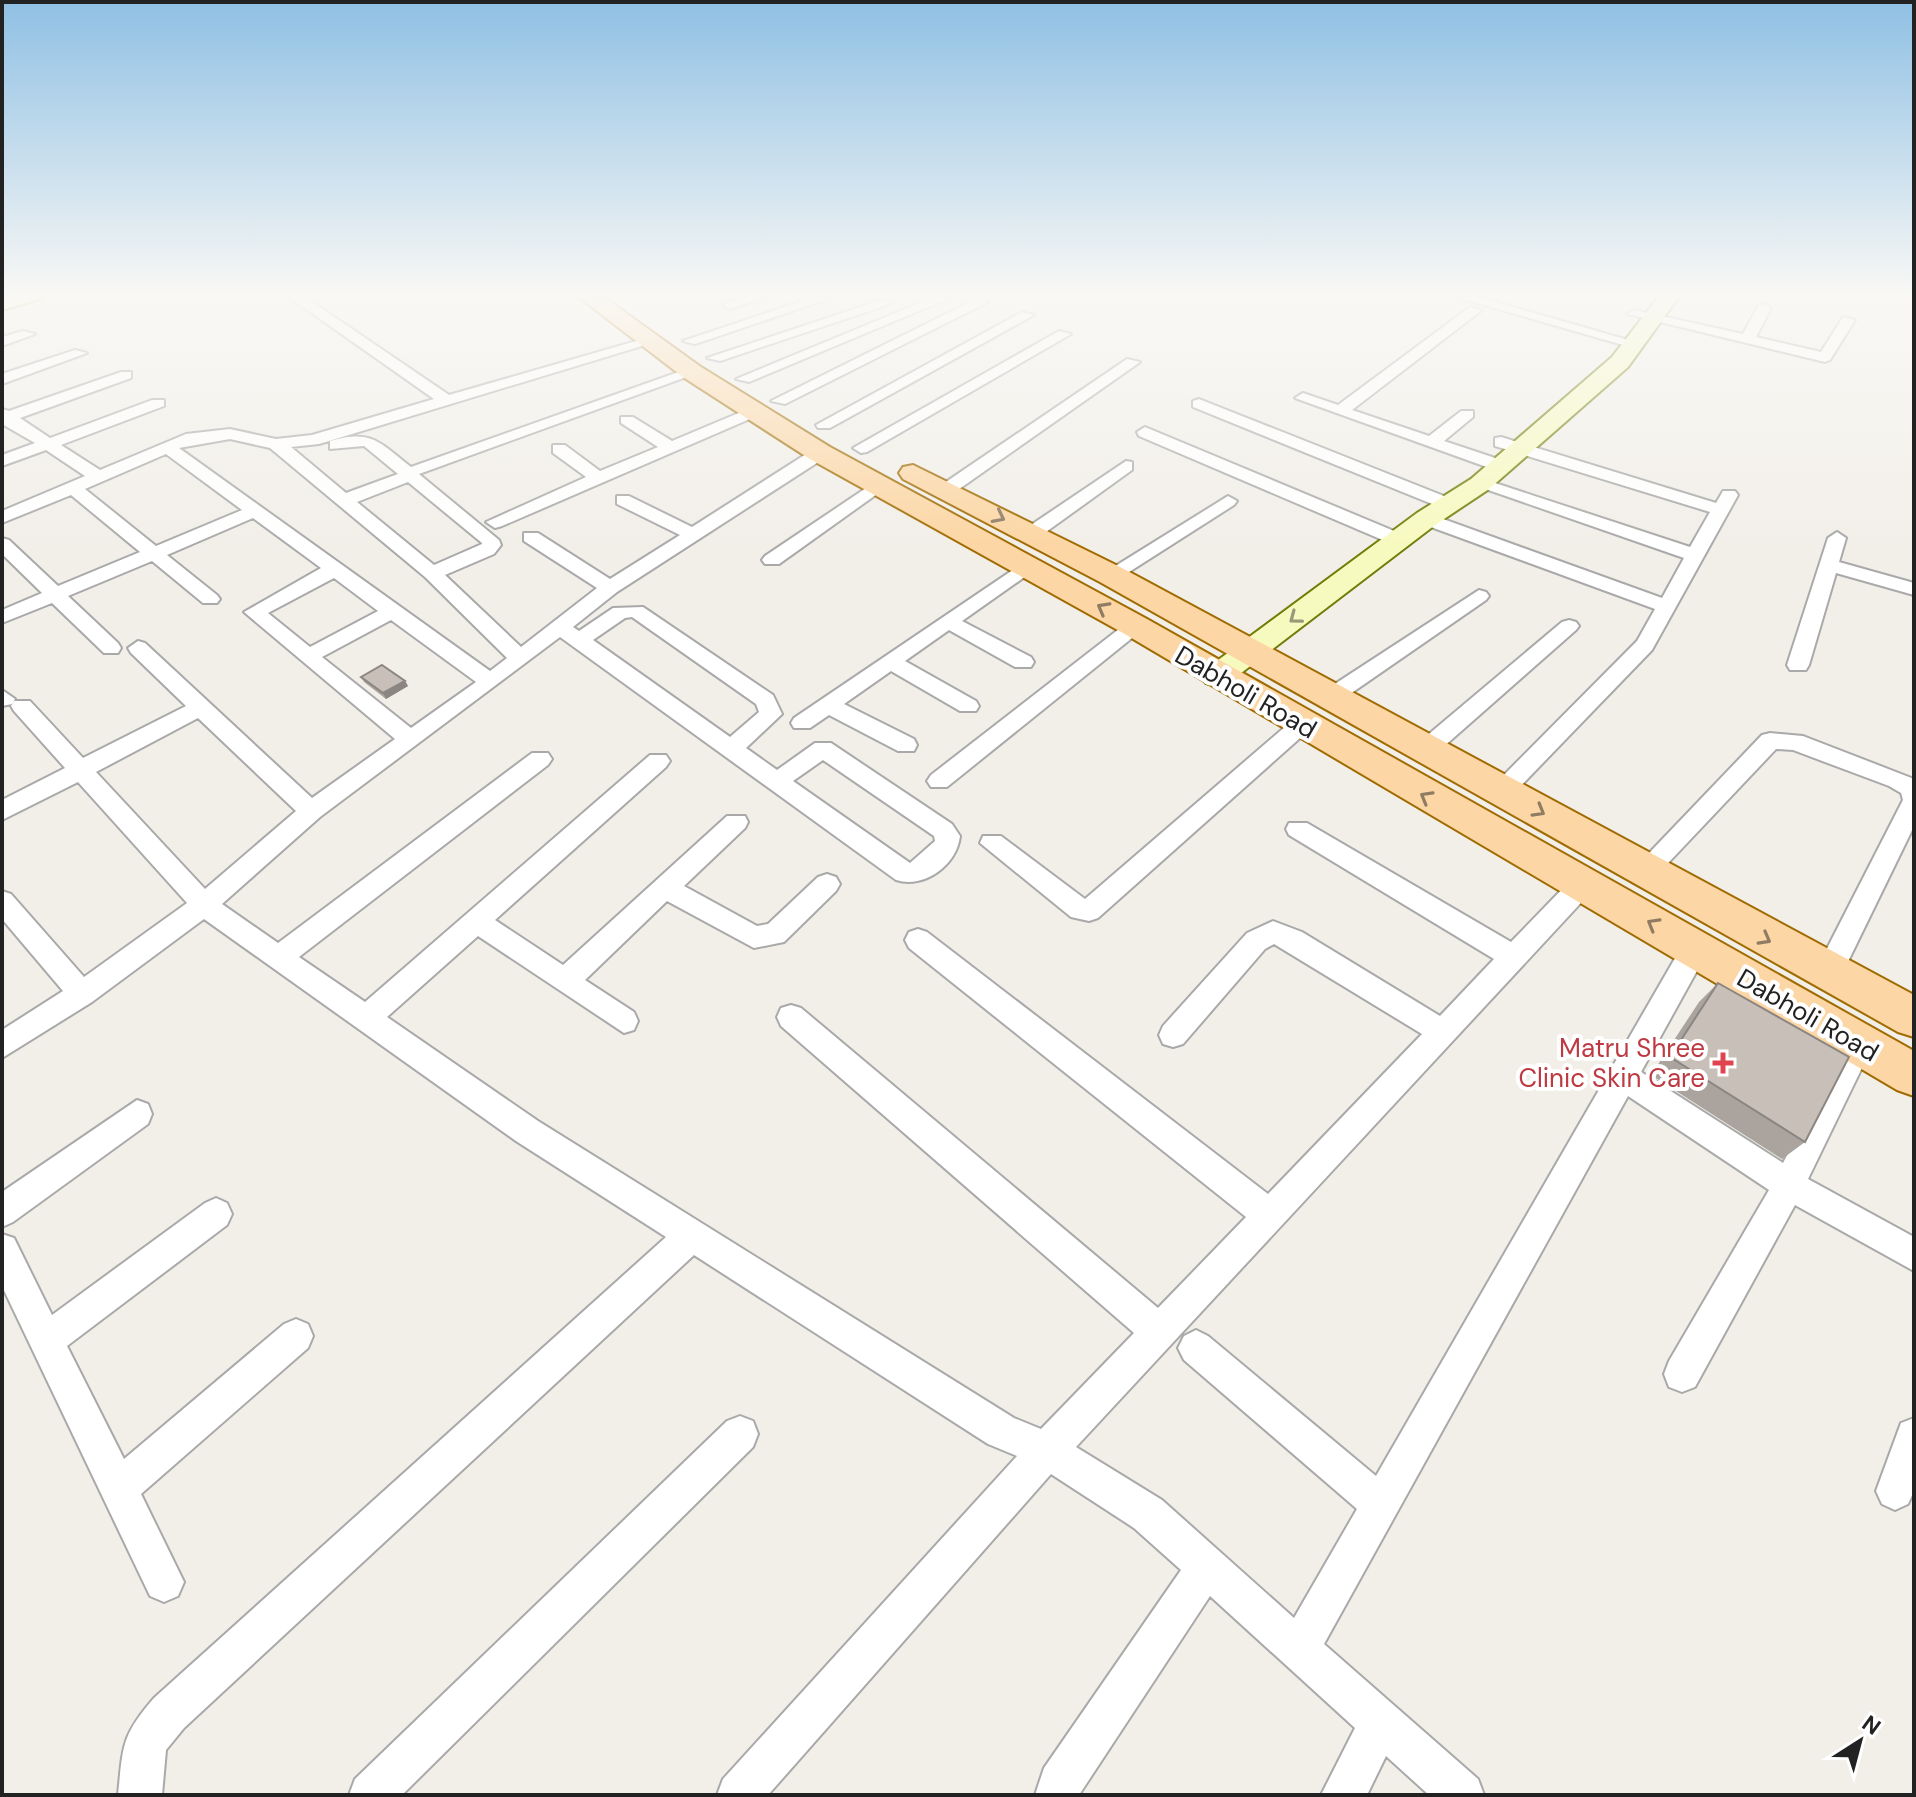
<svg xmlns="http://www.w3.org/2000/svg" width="1916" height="1797" font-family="'DM Sans',sans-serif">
  <rect width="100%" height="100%" fill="#f2efe9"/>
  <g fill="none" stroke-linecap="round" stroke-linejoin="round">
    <defs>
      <g id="street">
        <path d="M 286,295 L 302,295 L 449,395 L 643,339 L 655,342 L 319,444 L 291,447 L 346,493 L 398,474 L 364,446 L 330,449 L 330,441 C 372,429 379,442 411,467 L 687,369 L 700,372 L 419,474 L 499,540 L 501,545 L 494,554 L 445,575 L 521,647 L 597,588 L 524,541 L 524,533 L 538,533 L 610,579 L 680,535 L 617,504 L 617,496 L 629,496 L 692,527 L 814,449 L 826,449 L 826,457 L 617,592 L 573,627 L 579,631 L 613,608 L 643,607 L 773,695 L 782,714 L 746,748 L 777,770 L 815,743 L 831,743 L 952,824 L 960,836 C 957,865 924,889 896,880 L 560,637 L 320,817 L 222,904 L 278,943 L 532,753 L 548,753 L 552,759 L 548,765 L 299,957 L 365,1002 L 650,755 L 666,755 L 670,761 L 666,767 L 495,920 L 563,965 L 727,816 L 745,816 L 748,822 L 745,828 L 684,886 L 757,926 L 768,924 L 818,877 L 827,874 L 836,877 L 840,884 L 836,891 L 784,942 L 754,948 L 667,901 L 585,980 L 634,1012 L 638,1021 L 634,1030 L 624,1033 L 478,936 L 387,1017 L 538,1121 L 1014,1418 L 1041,1429 L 1134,1333 L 781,1026 L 777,1017 L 781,1008 L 791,1005 L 801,1008 L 1158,1308 L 1246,1217 L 909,948 L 905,940 L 909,932 L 918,929 L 927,932 L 1268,1194 L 1422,1034 L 1274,944 L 1265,949 L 1183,1044 L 1173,1047 L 1163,1044 L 1159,1035 L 1163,1026 L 1247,933 L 1273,921 L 1302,932 L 1440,1016 L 1494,959 L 1289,835 L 1286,829 L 1289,823 L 1307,823 L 1511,942 L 1572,879 L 1581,876 L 1590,879 L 1594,886 L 1590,893 L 1076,1447 L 1162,1500 L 1294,1618 L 1357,1509 L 1184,1360 L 1178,1348 L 1184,1336 L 1196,1330 L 1208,1336 L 1376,1476 L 1685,941 L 1695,938 L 1705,941 L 1709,949 L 1641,1072 L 1783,1163 L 1849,1036 L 1859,1032 L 1869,1036 L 1873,1045 L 1808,1179 L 1914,1237 L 1914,1271 L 1795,1205 L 1695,1387 L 1682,1392 L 1669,1387 L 1664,1374 L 1669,1361 L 1769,1190 L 1628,1096 L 1324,1644 L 1478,1779 L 1484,1795 L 1429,1795 L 1386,1756 L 1367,1795 L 1321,1795 L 1355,1728 L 1210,1596 L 1079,1795 L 1035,1795 L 1044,1768 L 1181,1570 L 1134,1528 L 1051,1474 L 768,1795 L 717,1795 L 723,1779 L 1017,1456 L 988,1444 L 694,1255 L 184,1728 L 166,1750 L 162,1795 L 118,1795 C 123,1746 121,1736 154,1698 L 666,1237 L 516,1141 L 204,919 L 92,1002 L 2,1058 L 2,1030 L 63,991 L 2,919 L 2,891 L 11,894 L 84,977 L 187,903 L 78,782 L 2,820 L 2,800 L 65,768 L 14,711 L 11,706 L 14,701 L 30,701 L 83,758 L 186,706 L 131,653 L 128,648 L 138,641 L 145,643 L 312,798 L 395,739 L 244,612 L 321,568 L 253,518 L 167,555 L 217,595 L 220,599 L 217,603 L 203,603 L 152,561 L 68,596 L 118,643 L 121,648 L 118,653 L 104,653 L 52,603 L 2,623 L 2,610 L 42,593 L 2,554 L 2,538 L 9,540 L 58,586 L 140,552 L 71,495 L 2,523 L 2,511 L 85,476 L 46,450 L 2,466 L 2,455 L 35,443 L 2,424 L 2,409 L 9,411 L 121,372 L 131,372 L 131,378 L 20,418 L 50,438 L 152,400 L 164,400 L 164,406 L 61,445 L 100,470 L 186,434 L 230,429 L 276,439 L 312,435 L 434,399 ZM 230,439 L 270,448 L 425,577 L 507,658 L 490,671 L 179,448 ZM 166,454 L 242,510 L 156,546 L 85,489 ZM 408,482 L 482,543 L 482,544 L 434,565 L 357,502 ZM 334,578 L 378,611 L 310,647 L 268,613 ZM 632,617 L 756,704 L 759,712 L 730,737 L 593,640 L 625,618 ZM 391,620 L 476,682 L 411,728 L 322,657 ZM 198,718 L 296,811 L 205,889 L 96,772 ZM 823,760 L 934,836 L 935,841 L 910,863 L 793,781 Z"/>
        <polygon points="749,295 770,295 730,309 723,305"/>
        <polygon points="820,295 840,295 695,344 683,341"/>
        <polygon points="939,295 957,295 749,382 736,379"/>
        <polygon points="1449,295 1471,295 1642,344 1630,347"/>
        <polygon points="976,299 988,302 785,404 771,401"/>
        <polygon points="881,300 893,303 720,361 707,358"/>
        <polygon points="1764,304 1771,308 1756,337 1821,352 1843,317 1855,320 1830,360 1825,362 1627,314 1634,310 1743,334 1759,305"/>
        <polygon points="1470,307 1482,310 1352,410 1429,436 1461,411 1473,411 1473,417 1444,441 1507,462 1507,470 1495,470 1295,398 1303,393 1338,405"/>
        <polygon points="1022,312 1034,315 830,428 818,428 816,425"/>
        <polygon points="23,331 35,334 2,346 2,337"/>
        <polygon points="1059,331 1071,334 867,452 861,453 853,448"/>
        <polygon points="75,350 87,353 2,384 2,374"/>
        <polygon points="1127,359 1140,362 952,494 940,494 940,486"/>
        <polygon points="1199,399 1454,500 1457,504 1454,508 1442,508 1193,407 1193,401"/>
        <polygon points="753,407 759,409 759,415 502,526 495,528 486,522 586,477 553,453 553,445 565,445 600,471 658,447 621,423 621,417 633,417 672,441"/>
        <polygon points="1145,427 1406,536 1408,540 1406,544 1392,544 1139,436 1137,432"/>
        <polygon points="1501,437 1716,503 1723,491 1735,491 1738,495 1652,650 1511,796 1495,796 1491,790 1495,784 1637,641 1655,609 1420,523 1420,515 1432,515 1662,598 1684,558 1471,484 1480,479 1486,480 1690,547 1710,512 1495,446 1495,438"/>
        <polygon points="1126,461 1132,462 1132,470 1039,537 1025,537 1025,529"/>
        <polygon points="878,480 884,481 884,489 779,564 765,564 762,560 765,556"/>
        <polygon points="1228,496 1237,501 1234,505 1118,579 1104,579 1101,575"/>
        <polygon points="1837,532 1846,538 1839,562 1914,583 1914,595 1836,573 1809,665 1806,670 1790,670 1787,665 1828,538"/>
        <polygon points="1026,561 1033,563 1036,567 1033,571 962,621 1031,657 1034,662 1031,667 1015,667 949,630 905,661 976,701 979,706 976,711 960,711 891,671 844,704 914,739 917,745 914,751 898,751 829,715 810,728 794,728 791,723 794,718"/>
        <polygon points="1479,590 1486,592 1489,596 1486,600 1337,703 1321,703 1318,698 1321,693"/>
        <polygon points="1135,620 1142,622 1145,626 1142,630 947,787 931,787 927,781 931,775 1128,622"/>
        <polygon points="1569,620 1576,622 1579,626 1576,630 1433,756 1417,756 1414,750 1417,744 1562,622"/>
        <polygon points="2,690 15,699 12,704 2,706"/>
        <polygon points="1301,717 1309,720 1312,725 1309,730 1098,918 1089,921 1071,917 980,843 983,836 1001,836 1085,899 1293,720"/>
        <polygon points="1770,733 1803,736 1914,779 1914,826 1838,982 1828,985 1818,982 1814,974 1903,800 1901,793 1889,786 1793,750 1776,749 1653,879 1644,882 1635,879 1631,872 1762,735"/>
        <polygon points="137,1100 148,1104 152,1114 148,1124 13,1222 2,1227 2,1192"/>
        <polygon points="216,1198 227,1203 232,1214 227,1225 67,1346 124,1459 284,1324 296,1319 308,1324 313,1336 308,1348 141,1494 184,1582 178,1596 164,1602 150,1596 2,1286 2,1234 14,1238 52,1315 205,1203"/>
        <polygon points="740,1416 753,1421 758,1434 753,1447 402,1795 349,1795 355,1779 727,1421"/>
        <polygon points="1914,1418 1914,1491 1908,1504 1895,1510 1882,1504 1876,1491 1901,1423"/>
      </g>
      <g id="secondary">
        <polygon points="12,295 43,295 40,299 2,310 2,298"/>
        <polygon points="1660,295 1680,295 1628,367 1489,489 1435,525 1228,683 1217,686 1206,683 1201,676 1206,669 1417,513 1471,479 1612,357"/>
      </g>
      <g id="primary">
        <polygon points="576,295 601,295 701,367 830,447 1147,619 1914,1051 1914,1096 1897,1090 1123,633 810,459 683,377"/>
        <polygon points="913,465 1122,568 1914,995 1914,1037 1898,1032 1100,582 903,479 899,473 903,467"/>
      </g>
    </defs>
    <use href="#street" stroke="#a9a9a9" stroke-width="4"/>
    <use href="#secondary" stroke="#707d05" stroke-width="4"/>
    <use href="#primary" stroke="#a06b00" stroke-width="4"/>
    <use href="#street" fill="#fff" fill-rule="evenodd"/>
    <use href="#secondary" fill="#f7fabf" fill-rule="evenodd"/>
    <use href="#primary" fill="#fcd6a4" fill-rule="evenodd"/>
  </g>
  <g fill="#aba49e">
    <polygon points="361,677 405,681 408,686 386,699 364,682"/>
    <polygon points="1718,983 1805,1142 1782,1159 1651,1075 1699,1002"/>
  </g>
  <polygon fill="#8b8681" points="405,681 408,686 386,699 383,693"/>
  <g fill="#c7bfb8" stroke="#8b8681" stroke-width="2">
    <polygon points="382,665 405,681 383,693 361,677"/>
    <polygon points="1718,983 1849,1057 1805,1142 1670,1057"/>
  </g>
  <defs><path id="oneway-chevron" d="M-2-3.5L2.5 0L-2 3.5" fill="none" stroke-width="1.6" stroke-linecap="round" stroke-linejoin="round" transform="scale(2)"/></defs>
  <g stroke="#8f7c63">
    <use href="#oneway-chevron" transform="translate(999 517) rotate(27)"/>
    <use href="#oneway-chevron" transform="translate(1103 608) rotate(-151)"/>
    <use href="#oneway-chevron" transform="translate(1426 797) rotate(-150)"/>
    <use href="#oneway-chevron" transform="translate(1539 811) rotate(30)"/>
    <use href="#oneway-chevron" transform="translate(1653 924) rotate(-150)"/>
    <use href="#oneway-chevron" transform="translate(1765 939) rotate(29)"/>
  </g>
  <use stroke="#979978" href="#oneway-chevron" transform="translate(1295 618) rotate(143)"/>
  <linearGradient id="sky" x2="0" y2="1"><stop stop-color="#8fc0e4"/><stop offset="0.54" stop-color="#f9f8f5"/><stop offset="1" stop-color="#f9f8f5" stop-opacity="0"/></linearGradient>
  <rect width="1916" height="546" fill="url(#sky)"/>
  <path fill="#e0444e" stroke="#fff" stroke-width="3" d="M1719 1051h8v8h8v8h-8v8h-8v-8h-8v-8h8z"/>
  <g text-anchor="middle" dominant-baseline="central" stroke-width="8" stroke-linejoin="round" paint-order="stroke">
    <g font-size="26" fill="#222" stroke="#fff">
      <text transform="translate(1246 692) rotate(30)">Dabholi Road</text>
      <text transform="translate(1808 1015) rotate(30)">Dabholi Road</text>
    </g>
    <g font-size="26" fill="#be3a42" stroke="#fff" text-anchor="end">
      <text x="1705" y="1048">Matru Shree<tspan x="1705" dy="30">Clinic Skin Care</tspan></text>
    </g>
  </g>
  <rect width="1916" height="1797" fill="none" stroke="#222222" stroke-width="8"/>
  <g transform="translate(1860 1741) rotate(36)" stroke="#ffffff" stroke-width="6" paint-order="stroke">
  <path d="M0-6L14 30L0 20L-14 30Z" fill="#222222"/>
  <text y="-12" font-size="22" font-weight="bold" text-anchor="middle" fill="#222222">N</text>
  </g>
</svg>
